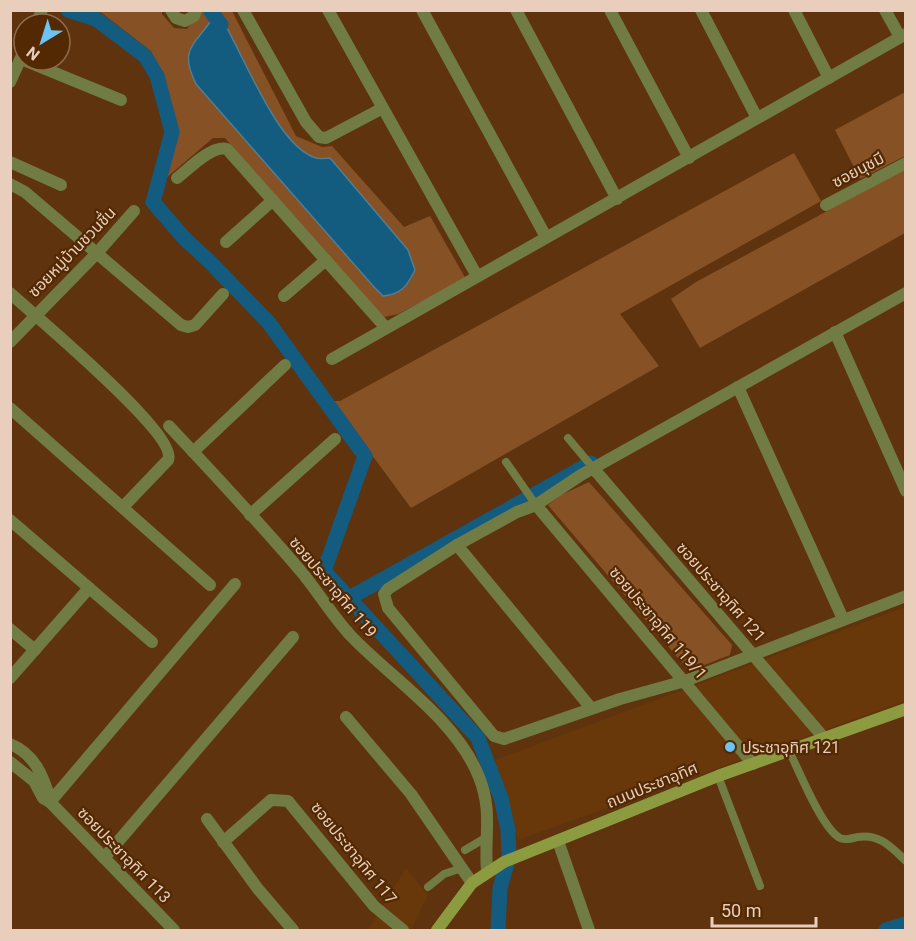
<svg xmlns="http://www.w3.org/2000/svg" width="916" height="941" font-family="Roboto,'Noto Sans Thai',sans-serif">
  <rect width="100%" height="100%" fill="#5e330e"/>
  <g fill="#68380a">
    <polygon points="905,607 905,701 518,840 495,760"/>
    <polygon points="406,868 428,895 411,930 368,930"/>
  </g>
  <g fill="#865125">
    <polygon points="99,11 162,11 162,14 174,28 187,29 200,11 232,11 296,136 322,147 332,146 404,227 430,216 466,279 398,314 385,317 375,312 225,138 213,138 165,179 177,135 167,91 151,51"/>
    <polygon points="905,92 905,156 860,179 835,130"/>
    <polygon points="794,153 821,201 620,314 659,366 411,508 332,401 340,401"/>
    <polygon points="905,169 905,233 700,348 671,299 696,282"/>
    <polygon points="589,482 732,645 730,655 689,671 548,505 561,495"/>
  </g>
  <path fill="#135b7f" stroke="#537e91" stroke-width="1.5" d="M 213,11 L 217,11 C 241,46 275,146 316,158 C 320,159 326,158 330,158 L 408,250 L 415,270 C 407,286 402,294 383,296 L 374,287 L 196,84 C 178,48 195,46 215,15 Z"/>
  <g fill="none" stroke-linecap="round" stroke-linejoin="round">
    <g stroke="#135b7f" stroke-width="15">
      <polyline points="68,10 96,19 145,56 157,76 172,132 153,202 184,238 210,262 269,323 365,456 324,571 478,738 501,798 508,830 509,856 500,888 498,930"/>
      <polyline points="210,10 221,25"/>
      <polyline points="351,597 591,463"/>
      <polyline points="886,930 906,924"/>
    </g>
    <g stroke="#717b44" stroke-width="8">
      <polyline points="568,438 594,469"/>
      <polyline points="506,462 536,505"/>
      <path d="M 789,751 C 799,770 822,829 840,838 C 846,841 852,838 858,837 C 880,834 891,847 906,861"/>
      <polyline points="718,776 760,886"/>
      <polyline points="465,850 487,837"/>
      <polyline points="428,887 444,874 462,868"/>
    </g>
    <g stroke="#717b44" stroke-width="12">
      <polyline points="171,10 176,18 185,21 194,16 196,10"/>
      <polyline points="243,10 306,122 319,137 326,138 381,109"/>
      <polyline points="328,10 477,276"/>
      <polyline points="422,10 546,237"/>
      <polyline points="516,10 617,199"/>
      <polyline points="610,10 689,158"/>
      <polyline points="701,10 757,118"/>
      <polyline points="794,10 829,78"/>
      <polyline points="885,10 900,37"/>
      <polyline points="36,24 42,10"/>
      <polyline points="21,59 121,100"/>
      <polyline points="10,82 24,51"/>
      <polyline points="10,162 61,185"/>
      <path d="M 177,178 C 189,169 211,145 227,149 L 386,328"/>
      <polyline points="10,184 25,192 181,325 188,327 195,325 223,294"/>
      <polyline points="826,205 906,163"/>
      <polyline points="226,242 273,200"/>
      <path d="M 10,293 C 34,315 179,435 168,460 L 123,507"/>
      <polyline points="906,293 581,475 536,505 517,512 457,545 388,589 384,594 388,608 494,736 504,739 620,699 685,681 906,596"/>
      <polyline points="284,296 326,260"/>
      <polyline points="835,332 906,491"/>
      <polyline points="10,342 97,253 134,211"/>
      <polyline points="332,359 906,34"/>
      <polyline points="738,387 843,619"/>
      <polyline points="10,408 210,585"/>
      <path d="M 169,426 C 215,475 261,524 304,575 C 320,595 334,618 351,636 C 392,679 456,719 479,777 C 493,812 484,836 487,871"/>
      <polyline points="193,452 285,365"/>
      <polyline points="594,469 824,738"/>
      <polyline points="536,505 753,764"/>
      <polyline points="250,515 335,439"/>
      <polyline points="10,520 152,642"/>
      <polyline points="457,545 591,708"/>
      <polyline points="10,629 35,650"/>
      <polyline points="10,678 89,588"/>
      <polyline points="346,717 411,794 472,883"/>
      <path d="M 10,744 C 35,754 43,776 50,799"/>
      <polyline points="10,762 34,781 43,798 50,802 174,930"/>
      <polyline points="50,802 235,584"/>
      <polyline points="207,819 258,889 293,930"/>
      <polyline points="558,841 589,930"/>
      <polyline points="223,842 271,800 288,801 374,906 403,930"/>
      <polyline points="104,858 293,637"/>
    </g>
    <polyline stroke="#8c9b40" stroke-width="12" points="437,930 472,883 504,862 718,776 906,709"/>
  </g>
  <circle fill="#6fc2f4" stroke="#522902" stroke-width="2" cx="730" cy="747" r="6"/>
  <g text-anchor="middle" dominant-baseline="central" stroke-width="4.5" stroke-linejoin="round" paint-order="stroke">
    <g font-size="16" fill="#e9cebc" stroke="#522902">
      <text transform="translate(858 170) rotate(-28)">ซอยนุชมี</text>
      <text transform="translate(72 252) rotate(-46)">ซอยหมู่บ้านชวนชื่น</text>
      <text transform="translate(333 587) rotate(50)">ซอยประชาอุทิศ 119</text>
      <text transform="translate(721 592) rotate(49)">ซอยประชาอุทิศ 121</text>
      <text transform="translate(658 623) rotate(50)">ซอยประชาอุทิศ 119/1</text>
      <text transform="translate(652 785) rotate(-22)">ถนนประชาอุทิศ</text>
      <text transform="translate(354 853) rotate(51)">ซอยประชาอุทิศ 117</text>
      <text transform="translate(124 855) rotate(46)">ซอยประชาอุทิศ 113</text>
    </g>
    <g font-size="16" fill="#e9cebc" stroke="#522902" text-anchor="start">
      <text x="742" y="747">ประชาอุทิศ 121</text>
    </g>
  </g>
  <rect width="916" height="941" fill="none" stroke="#e9cebc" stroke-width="24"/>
  <g transform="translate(42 42) rotate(218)"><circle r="28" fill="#522902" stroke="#8e6b4c" stroke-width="1.5"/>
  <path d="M0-4.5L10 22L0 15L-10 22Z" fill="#6fc2f4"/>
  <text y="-9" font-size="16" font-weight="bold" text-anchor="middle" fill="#e9cebc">N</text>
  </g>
  <path d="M712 917v9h104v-9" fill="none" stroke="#e9cebc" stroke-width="3"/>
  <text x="721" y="917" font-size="18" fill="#e9cebc" stroke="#522902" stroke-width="4.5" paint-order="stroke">50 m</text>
</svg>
